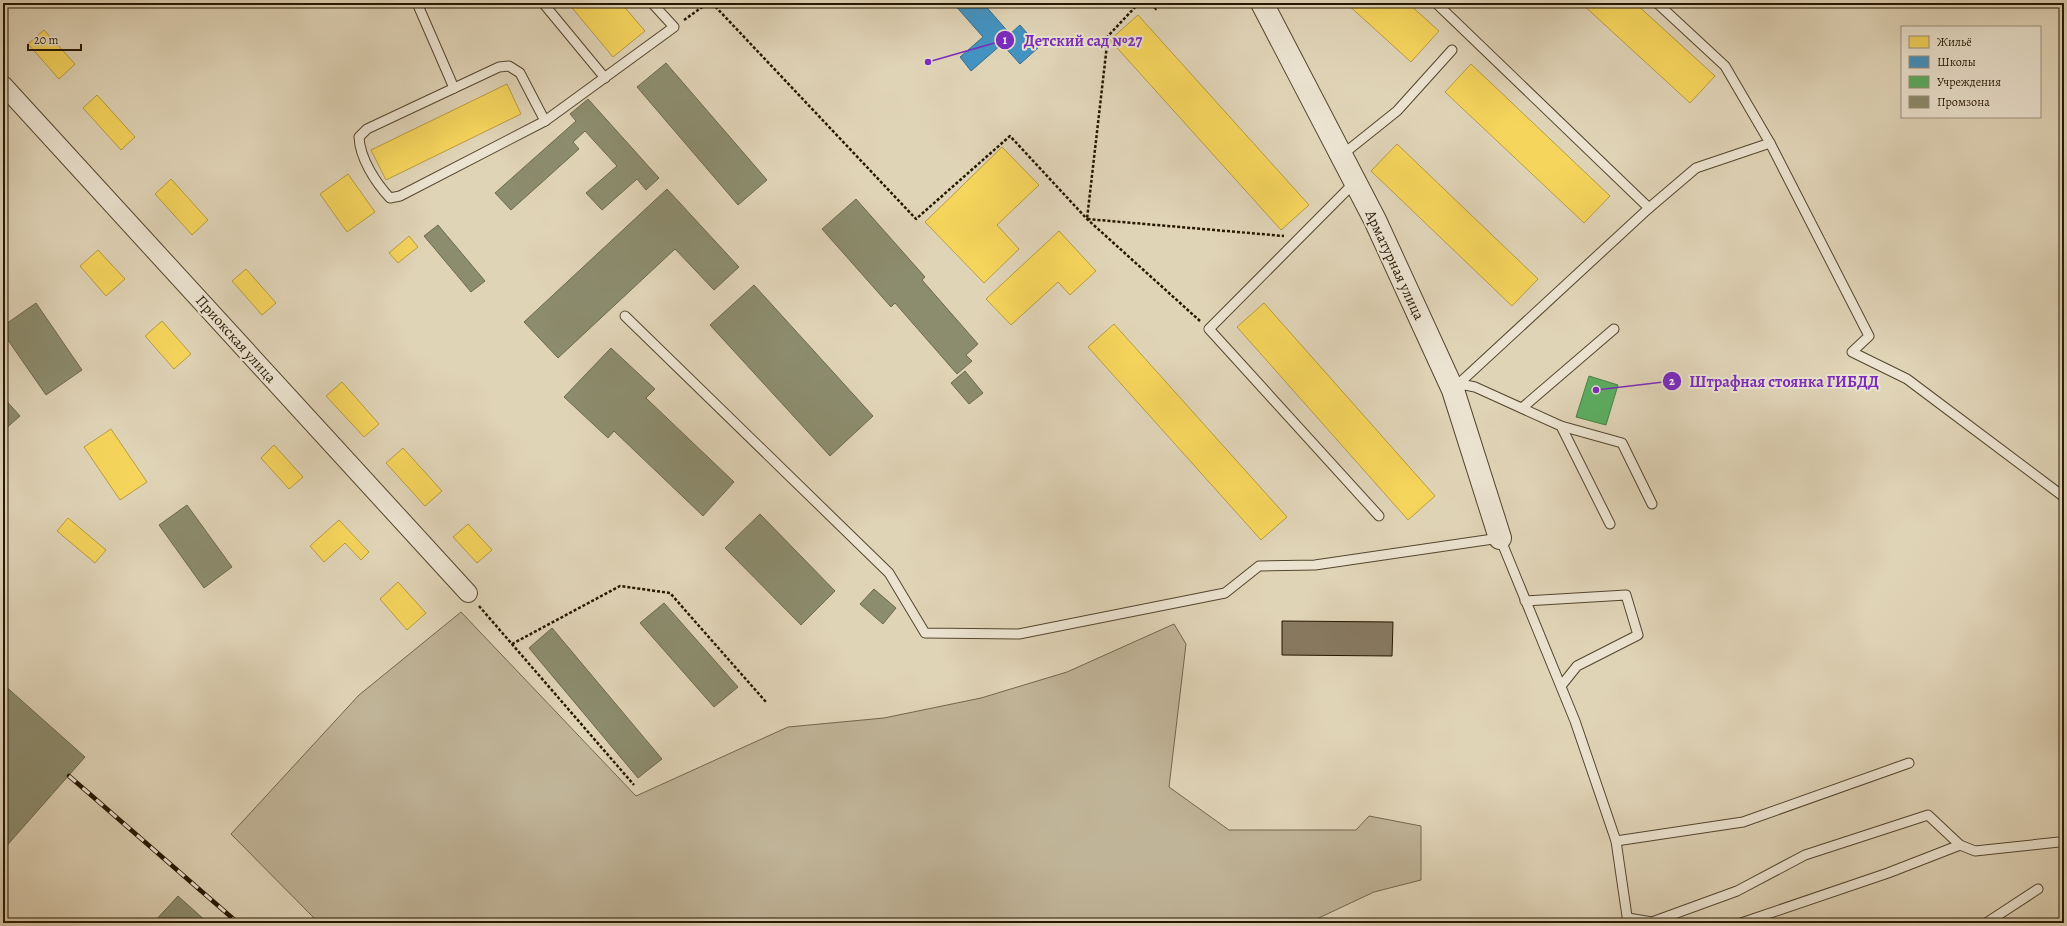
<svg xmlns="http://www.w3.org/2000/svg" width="2067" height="926" font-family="Alegreya,serif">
  <rect width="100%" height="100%" fill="#e0d4b7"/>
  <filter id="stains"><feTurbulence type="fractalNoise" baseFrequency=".005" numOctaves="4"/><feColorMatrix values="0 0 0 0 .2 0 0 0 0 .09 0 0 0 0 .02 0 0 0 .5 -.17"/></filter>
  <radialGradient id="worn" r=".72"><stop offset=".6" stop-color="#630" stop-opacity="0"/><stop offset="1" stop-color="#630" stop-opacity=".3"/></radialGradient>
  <polygon fill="#c0b498" stroke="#73664c" points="461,612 636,796 788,727 884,718 981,698 1067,672 1174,624 1186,644 1169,787 1229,830 1356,830 1369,816 1421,826 1421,880 1374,892 1308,923 319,923 231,834 359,695"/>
  <g fill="#f6d55c" stroke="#b89c41">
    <polygon points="568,3 621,3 645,31 613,57"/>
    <polygon points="1346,3 1408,3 1439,31 1411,62"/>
    <polygon points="1581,3 1635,3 1715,76 1690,103"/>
    <polygon points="1138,15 1309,205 1281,230 1110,40"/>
    <polygon points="44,30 75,64 59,79 28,44"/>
    <polygon points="1471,64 1610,196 1584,223 1445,92"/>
    <polygon points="507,84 521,114 386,180 371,150"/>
    <polygon points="97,95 135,137 121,150 83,108"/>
    <polygon points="1397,144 1538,279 1512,306 1371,171"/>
    <polygon points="1002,147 1039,185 997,225 1019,249 984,283 925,222"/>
    <polygon points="348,174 375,212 347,232 320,194"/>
    <polygon points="171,179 208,220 192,235 155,194"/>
    <polygon points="1059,231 1096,271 1070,295 1058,282 1011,325 986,299"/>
    <polygon points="409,236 418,247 398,263 389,253"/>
    <polygon points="98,250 125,279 106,296 80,266"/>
    <polygon points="246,269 276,303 262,315 232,281"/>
    <polygon points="1264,303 1435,496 1408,520 1237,327"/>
    <polygon points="162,321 191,354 174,369 145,336"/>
    <polygon points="1114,324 1287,517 1261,540 1088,347"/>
    <polygon points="342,382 379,424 364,437 326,396"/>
    <polygon points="111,429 147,482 120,500 84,447"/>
    <polygon points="274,445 303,477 289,489 261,458"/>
    <polygon points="403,448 442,491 425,506 386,463"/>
    <polygon points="68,518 106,550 95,563 57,531"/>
    <polygon points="339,520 369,552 361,560 345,543 324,562 310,546"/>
    <polygon points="468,524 492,550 477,563 453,537"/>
    <polygon points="398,582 426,613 407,630 380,599"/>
  </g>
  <polygon fill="#4393c3" stroke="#3a6e89" points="953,3 983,3 1010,34 1020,25 1039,47 1020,64 1002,44 971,71 960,57 983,37"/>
  <polygon fill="#5aae61" stroke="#4a8144" points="1589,376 1618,385 1606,425 1576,417"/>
  <g fill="#8c8c6e" stroke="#6d694d">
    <polygon points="666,63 767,180 738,205 637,87"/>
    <polygon points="588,99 659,178 646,190 637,179 602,210 586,193 617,166 585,131 573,142 579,149 511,210 495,193 576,121 570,114"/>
    <polygon points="667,189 739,267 714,290 675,249 558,358 524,322"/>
    <polygon points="856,199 925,277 922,280 978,344 966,355 972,361 957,374 895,303 891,307 822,229"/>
    <polygon points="438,225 485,281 471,292 424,236"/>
    <polygon points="754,285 873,416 830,456 710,325"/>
    <polygon points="36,303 82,370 46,395 3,333 3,326"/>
    <polygon points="611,348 655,389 646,398 734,482 703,516 614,431 608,438 564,397"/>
    <polygon points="965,371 983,393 969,404 951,383"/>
    <polygon points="3,397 20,416 3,431"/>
    <polygon points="187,505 232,567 204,588 159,525"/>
    <polygon points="760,514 835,591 801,625 725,548"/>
    <polygon points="874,589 896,608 883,624 860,604"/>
    <polygon points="664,603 738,687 714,707 640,623"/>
    <polygon points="552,628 662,759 638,778 529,648"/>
    <polygon points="3,684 85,757 3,850"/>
    <polygon points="178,896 208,923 153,923"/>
  </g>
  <polygon fill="#877960" stroke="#261701" points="1282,621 1393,622 1392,656 1282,655"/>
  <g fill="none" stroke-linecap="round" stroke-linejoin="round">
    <defs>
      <g id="service">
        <polyline points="417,3 454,88"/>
        <polyline points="543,3 605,78"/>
        <polyline points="1436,3 1649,208 1696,168 1770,143 1725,66 1657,3"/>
        <path d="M 509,66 L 520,73 L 545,121 L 400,196 L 390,198 C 376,183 360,159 359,137 L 367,129 L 499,67 Z"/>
        <polyline points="545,121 674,27 652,3"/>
        <polyline points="1770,143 1869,336 1852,352 1907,379 2064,497"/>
        <polyline points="1342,155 1397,111 1452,50"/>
        <polyline points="1355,182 1209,329 1379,516"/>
        <polyline points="625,316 889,573 925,633 1019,634 1225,593 1259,566 1315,565 1500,538 1575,721 1616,841 1628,923"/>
        <polyline points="1456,388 1465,385 1475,387 1561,426 1610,524"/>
        <polyline points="1453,389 1649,208"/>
        <polyline points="1522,408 1614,329"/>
        <polyline points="1561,426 1622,443 1652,504"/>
        <polyline points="1525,601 1626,595 1638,635 1577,666 1561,686"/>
        <polyline points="1616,841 1743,822 1909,763"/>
        <polyline points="1628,918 1652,922 1737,891 1805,855 1928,815 1960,845 1975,851 2059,842"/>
        <polyline points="1741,923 1888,873 1960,845"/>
        <polyline points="1986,923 2038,889"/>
      </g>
      <polyline id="minor" points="3,85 468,593"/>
      <polyline id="tertiary" points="1262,3 1375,220 1453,390 1500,538"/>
    </defs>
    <use href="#service" stroke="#54462e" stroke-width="11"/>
    <use href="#minor" stroke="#54462e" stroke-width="20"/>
    <use href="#tertiary" stroke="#54462e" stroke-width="24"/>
    <g stroke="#261701" stroke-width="2.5" stroke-dasharray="3 2" stroke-linecap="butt">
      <polyline points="712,3 916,219 1010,136 1087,219 1200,321"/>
      <polyline points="1139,3 1108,36 1087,219 1284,236"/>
      <polyline points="1151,3 1156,9 1162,3"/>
      <polyline points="684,20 708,3"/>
      <polyline points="479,606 634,785"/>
      <polyline points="512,644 620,586 670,593 766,702"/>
    </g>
    <use href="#service" stroke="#ebe3d0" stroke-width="9"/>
    <use href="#minor" stroke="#ebe3d0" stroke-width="18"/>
    <use href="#tertiary" stroke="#ebe3d0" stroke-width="22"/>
    <defs>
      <polyline id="rail" points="69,776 238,923"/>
    </defs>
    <use href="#rail" stroke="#261701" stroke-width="4.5"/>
    <use href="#rail" stroke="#ebe3d0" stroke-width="3" stroke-dasharray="9" stroke-linecap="butt"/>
  </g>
  <g text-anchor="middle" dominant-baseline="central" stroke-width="4" stroke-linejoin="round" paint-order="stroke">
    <g font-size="15" fill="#261701" stroke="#ebe3d0">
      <text transform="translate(1395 265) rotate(65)">Арматурная улица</text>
      <text transform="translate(236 339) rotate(48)">Приокская улица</text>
    </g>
  </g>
  <path fill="none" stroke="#7b2cbf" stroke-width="1.5" d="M928 62L1005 40M1596 390L1672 381"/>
  <g fill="#7b2cbf" stroke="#ebe3d0" stroke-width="1.5">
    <circle cx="928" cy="62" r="4"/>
    <circle cx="1596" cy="390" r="4"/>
    <circle cx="1005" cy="40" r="10"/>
    <circle cx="1672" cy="381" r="10"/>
  </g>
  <g font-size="12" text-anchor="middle" font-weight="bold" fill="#fff">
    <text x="1005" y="44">1</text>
    <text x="1672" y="385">2</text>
  </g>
  <g font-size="16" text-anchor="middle" font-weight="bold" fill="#7b2cbf" stroke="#ebe3d0" stroke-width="4" stroke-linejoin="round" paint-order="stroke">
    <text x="1083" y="46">Детский сад №27</text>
    <text x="1784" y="387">Штрафная стоянка ГИБДД</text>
  </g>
  <rect width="2067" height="926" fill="none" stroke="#e0d4b7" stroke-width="16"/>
  <rect x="4" y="4" width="2059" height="918" fill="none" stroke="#261701" stroke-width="2"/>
  <rect x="8" y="8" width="2051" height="910" fill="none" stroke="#261701"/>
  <rect x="1901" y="26" width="140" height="92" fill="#ebe3d0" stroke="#9c917d"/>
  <rect x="1909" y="36" width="20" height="12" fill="#f6d55c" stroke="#9c917d"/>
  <text x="1937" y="46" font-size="12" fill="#261701">Жильё</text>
  <rect x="1909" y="56" width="20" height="12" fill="#4393c3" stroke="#9c917d"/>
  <text x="1937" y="66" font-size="12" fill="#261701">Школы</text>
  <rect x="1909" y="76" width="20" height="12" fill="#5aae61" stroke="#9c917d"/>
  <text x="1937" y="86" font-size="12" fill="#261701">Учреждения</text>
  <rect x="1909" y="96" width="20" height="12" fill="#8c8c6e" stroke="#9c917d"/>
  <text x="1937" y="106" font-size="12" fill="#261701">Промзона</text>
  <path d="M28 44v6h53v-6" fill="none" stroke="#261701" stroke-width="2"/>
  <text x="34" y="44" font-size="12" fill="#261701" stroke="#ebe3d0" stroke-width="3" paint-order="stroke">20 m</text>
  <rect width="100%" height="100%" filter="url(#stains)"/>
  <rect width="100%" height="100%" fill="url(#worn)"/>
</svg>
